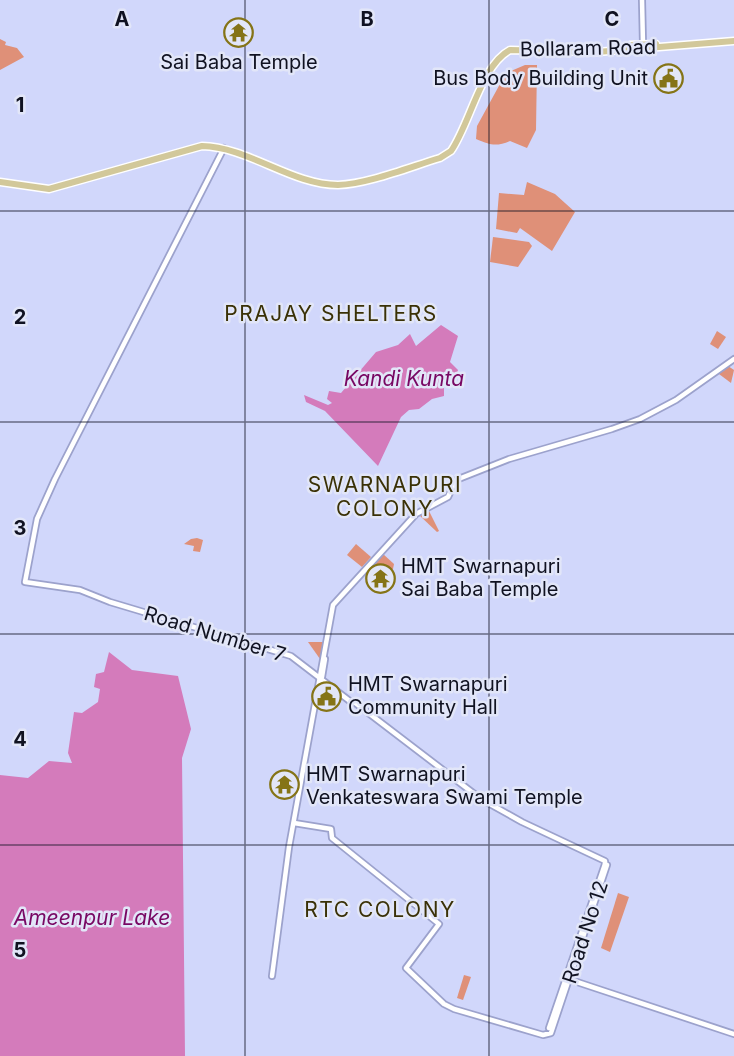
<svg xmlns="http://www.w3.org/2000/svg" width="734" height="1056" font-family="Inter,sans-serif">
  <rect width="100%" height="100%" fill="#d1d7fb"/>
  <g fill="#df9078">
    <polygon points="0,39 6,42 5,45 17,48 24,57 0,70"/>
    <path d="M 525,65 L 537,65 L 536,130 L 527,148 L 510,141 C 496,147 490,145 476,139 L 477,126 L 506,73 Z"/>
    <polygon points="527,182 555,194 575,212 552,251 520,228 517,233 496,229 499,193 524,195"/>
    <polygon points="493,237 529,242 532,246 518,267 490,262"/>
    <polygon points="717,331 726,337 718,349 710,344"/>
    <polygon points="728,366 734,370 731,383 719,374"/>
    <polygon points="429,511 439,531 437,532 419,515"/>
    <polygon points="197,538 203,540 200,552 193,551 194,546 184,544 191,539"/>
    <polygon points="356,544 371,557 362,567 347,555"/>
    <polygon points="382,553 394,564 393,569 367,569"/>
    <polygon points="308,642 323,642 320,659"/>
    <polygon points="618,893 629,897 610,952 601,948"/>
    <polygon points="464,975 471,977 463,1000 457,998"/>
  </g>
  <g fill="#d47bbb">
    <polygon points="441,325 458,336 450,362 458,370 455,379 449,376 444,379 444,396 432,399 419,409 409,410 401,417 378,466 325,411 306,402 304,395 328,405 332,403 327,399 329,391 341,393 376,352 398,345 410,334 416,346"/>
    <polygon points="109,652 132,670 178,676 191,729 182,758 185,1056 0,1056 0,775 28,778 49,761 72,763 68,753 74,712 82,713 98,702 100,689 94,687 96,674 104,672"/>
  </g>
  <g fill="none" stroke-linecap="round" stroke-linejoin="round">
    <defs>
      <g id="tertiary">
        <polyline points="642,0 643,44"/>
        <polyline points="224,148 55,479 37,519 25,582 80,590 110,602 291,656 351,702"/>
        <polyline points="322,677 325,659"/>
        <polyline points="354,702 481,799 522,822 605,861 605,864"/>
        <polyline points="294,823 331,829 332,838 439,924 406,968 444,1004 454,1009 543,1035 551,1033 607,865"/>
        <polyline points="272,976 289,847 333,605 416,514 448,497 456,480 509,459 612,429 640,419 676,400 734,359"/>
        <polyline points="568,979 734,1034"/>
        <polyline points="549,1028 605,864"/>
      </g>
      <g id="primary">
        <polyline points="630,45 656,44"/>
        <path d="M 0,182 L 49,189 L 202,146 C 248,147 292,185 338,185 C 368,184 410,167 440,158 L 451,151 C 470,124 481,65 510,50 L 597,52 L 734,41"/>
      </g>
    </defs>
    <use href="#tertiary" stroke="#9ca2cc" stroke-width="8"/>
    <use href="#primary" stroke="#fff" stroke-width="9"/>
    <use href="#tertiary" stroke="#fff" stroke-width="4.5"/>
    <use href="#primary" stroke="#d2c89a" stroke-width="6"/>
  </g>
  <path fill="none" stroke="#101221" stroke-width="1.5" stroke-opacity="0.55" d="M 245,0 L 245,1056M 489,0 L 489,1056M 0,211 L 734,211M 0,422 L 734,422M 0,634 L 734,634M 0,845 L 734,845"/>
  <defs>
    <symbol id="temple-ring" viewBox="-11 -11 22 22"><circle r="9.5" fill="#e2e6f8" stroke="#857417" stroke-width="1.5"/><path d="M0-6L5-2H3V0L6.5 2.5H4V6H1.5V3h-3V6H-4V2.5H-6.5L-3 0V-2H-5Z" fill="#857417"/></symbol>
    <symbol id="civic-ring" viewBox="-11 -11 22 22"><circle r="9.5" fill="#e2e6f8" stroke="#857417" stroke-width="1.5"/><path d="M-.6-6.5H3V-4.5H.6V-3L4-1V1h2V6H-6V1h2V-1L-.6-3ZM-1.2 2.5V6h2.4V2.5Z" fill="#857417"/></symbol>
  </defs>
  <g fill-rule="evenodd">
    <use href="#temple-ring" x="222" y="16" width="33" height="33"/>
    <use href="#civic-ring" x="652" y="62" width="33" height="33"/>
    <use href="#temple-ring" x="364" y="562" width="33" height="33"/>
    <use href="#civic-ring" x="310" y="680" width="33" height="33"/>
    <use href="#temple-ring" x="268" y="768" width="33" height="33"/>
  </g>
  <g text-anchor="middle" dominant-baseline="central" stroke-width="5" stroke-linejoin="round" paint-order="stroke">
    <g font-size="20" fill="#101221" stroke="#e2e6f8">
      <text transform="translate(588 48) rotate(-1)">Bollaram Road</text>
      <text transform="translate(215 634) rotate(17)">Road Number 7</text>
      <text transform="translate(585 932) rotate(-72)">Road No 12</text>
    </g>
    <g font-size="20" fill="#101221" stroke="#e2e6f8" text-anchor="start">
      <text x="239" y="62" text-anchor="middle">Sai Baba Temple</text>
      <text x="648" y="78" text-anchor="end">Bus Body Building Unit</text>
      <text x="401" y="566">HMT Swarnapuri<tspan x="401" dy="23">Sai Baba Temple</tspan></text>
      <text x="348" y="684">HMT Swarnapuri<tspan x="348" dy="23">Community Hall</tspan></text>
      <text x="306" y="774">HMT Swarnapuri<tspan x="306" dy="23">Venkateswara Swami Temple</tspan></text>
    </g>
    <g font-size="21" letter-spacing="1.5" fill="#3a3106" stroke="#e2e6f8">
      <text x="331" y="313">PRAJAY SHELTERS</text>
      <text x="385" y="484">SWARNAPURI<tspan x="385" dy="24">COLONY</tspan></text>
      <text x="380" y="909">RTC COLONY</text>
    </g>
    <g font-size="21" font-style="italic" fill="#780763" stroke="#e2e6f8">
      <text x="404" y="378">Kandi Kunta</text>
      <text x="92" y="917">Ameenpur Lake</text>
    </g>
  </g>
  <g font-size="20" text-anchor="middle" font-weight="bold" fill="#101221" stroke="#e2e6f8" stroke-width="5" stroke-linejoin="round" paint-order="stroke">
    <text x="122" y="26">A</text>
    <text x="367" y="26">B</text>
    <text x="612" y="26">C</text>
    <text x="20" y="112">1</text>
    <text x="20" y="324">2</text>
    <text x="20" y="535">3</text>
    <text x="20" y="746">4</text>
    <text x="20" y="957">5</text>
  </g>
</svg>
